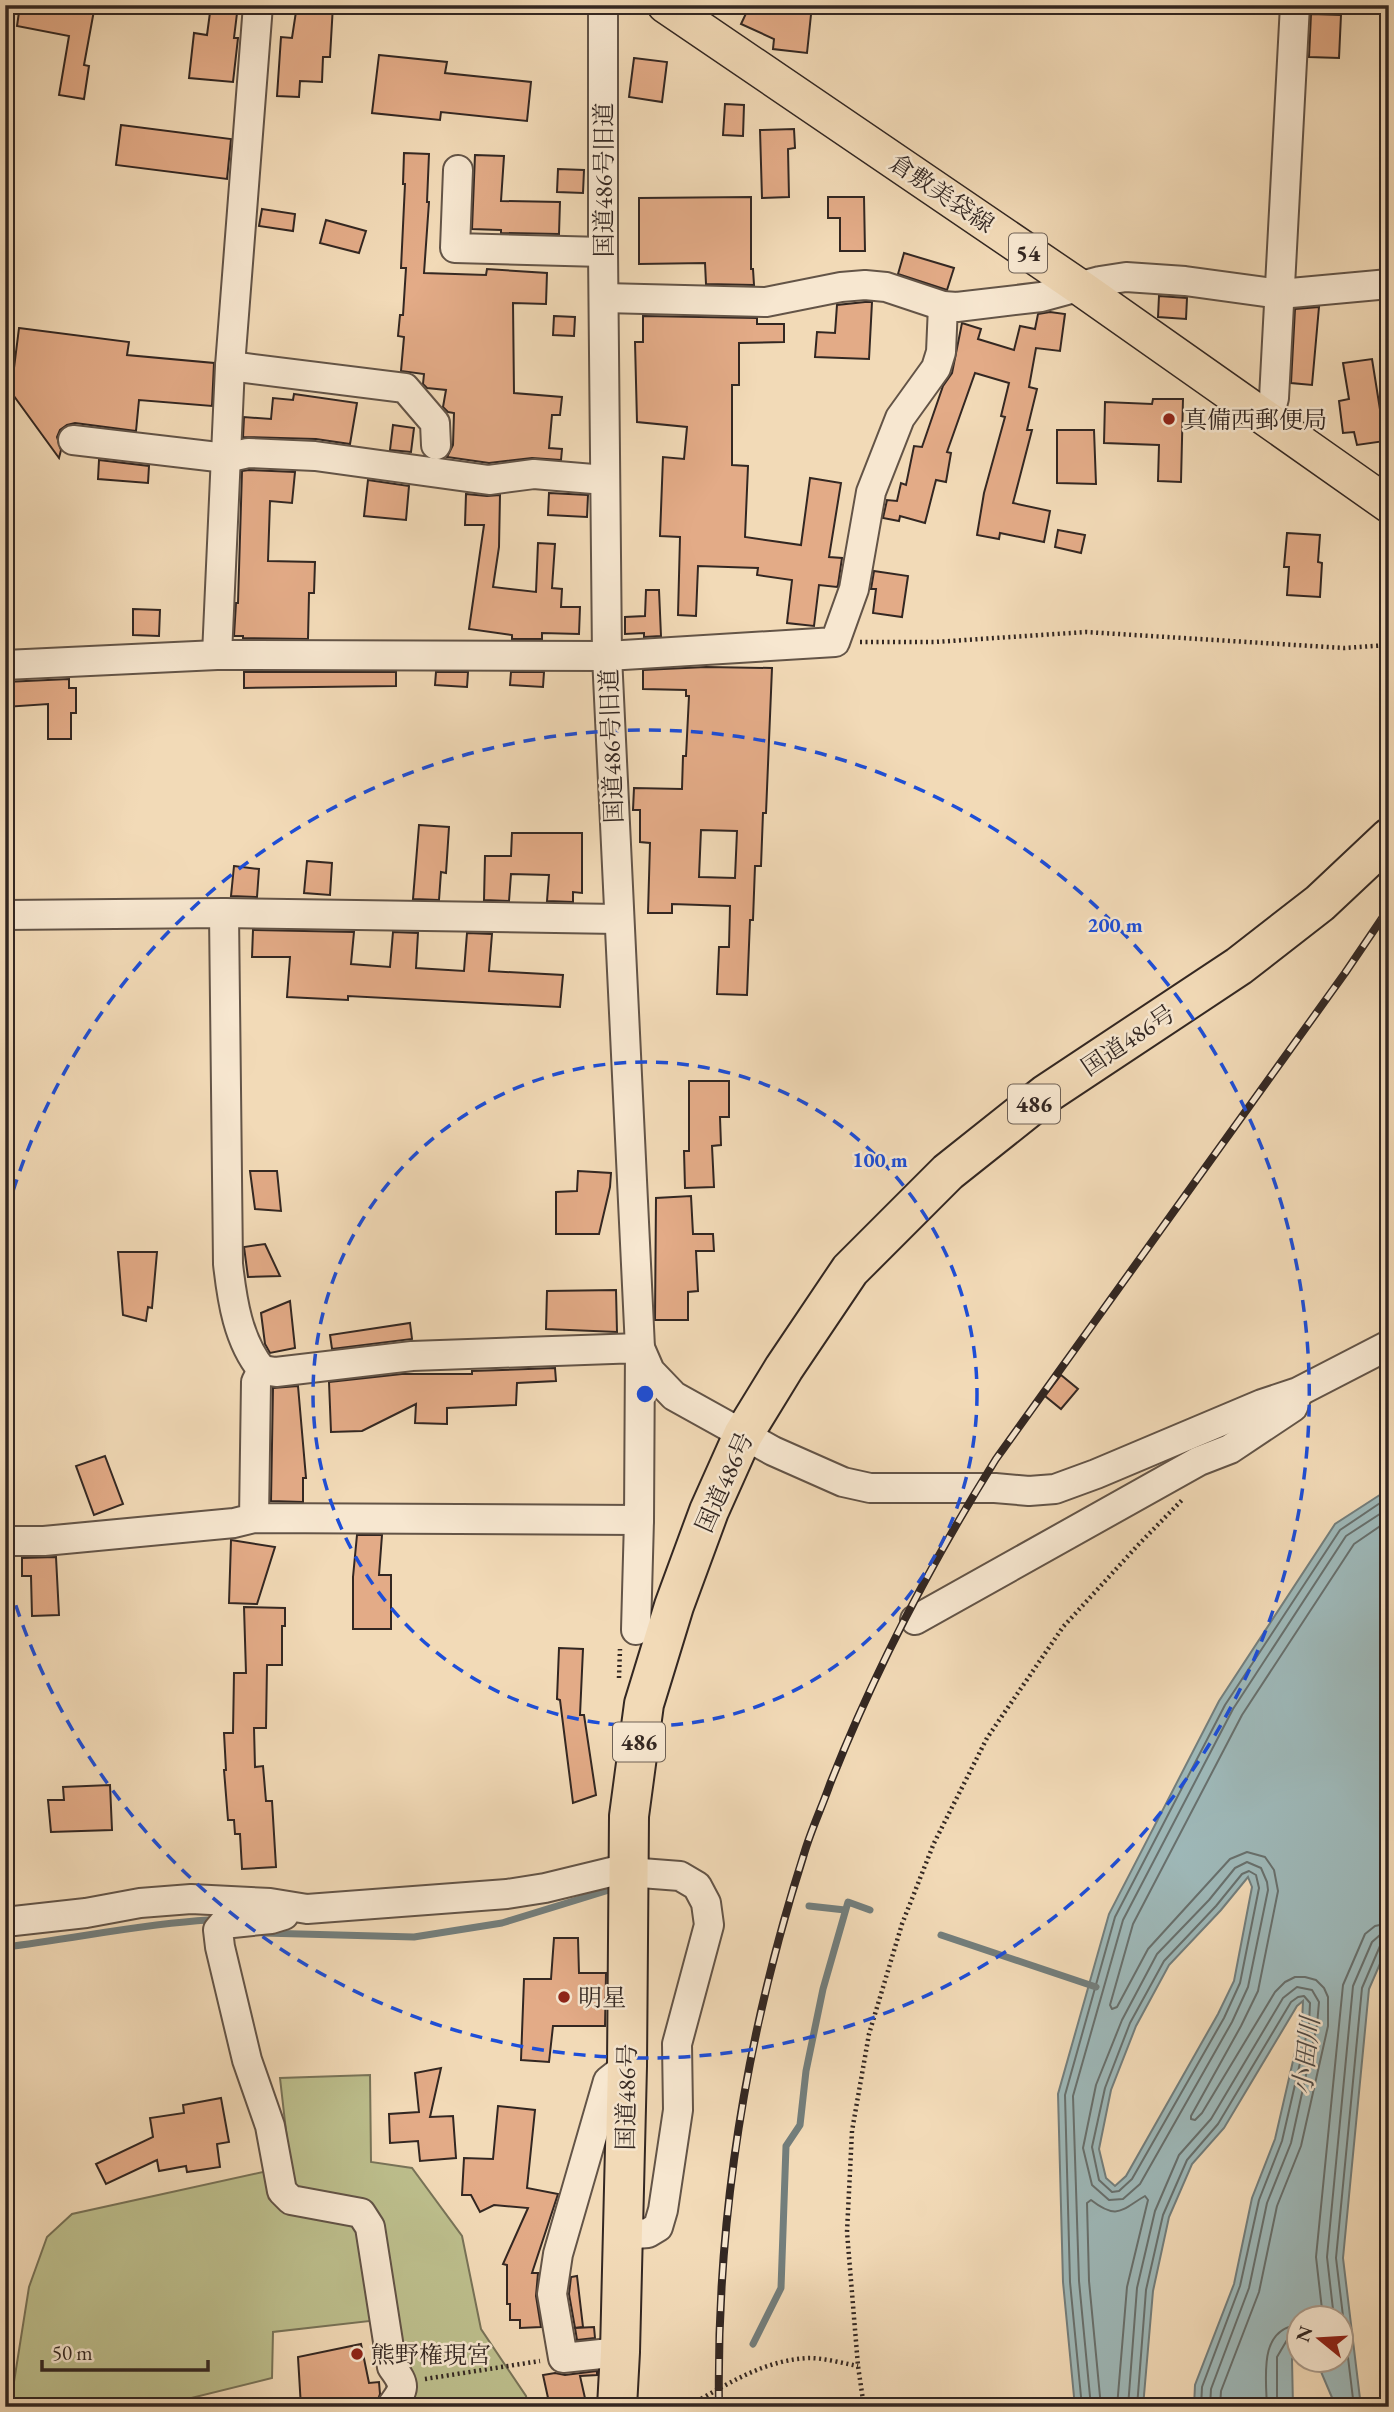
<svg xmlns="http://www.w3.org/2000/svg" width="1394" height="2412" font-family="'EB Garamond','Noto Serif JP',serif">
  <rect width="100%" height="100%" fill="#f2dab7"/>
  <filter id="stains"><feTurbulence type="fractalNoise" baseFrequency=".00286" numOctaves="4"/><feColorMatrix values="0 0 0 0 .2 0 0 0 0 .09 0 0 0 0 .02 0 0 0 .5 -.17"/></filter>
  <radialGradient id="worn" r=".72"><stop offset=".6" stop-color="#630" stop-opacity="0"/><stop offset="1" stop-color="#630" stop-opacity=".3"/></radialGradient>
  <polygon fill="#bdbf8d" stroke="#787358" stroke-width="2" points="370,2075 371,2162 412,2168 462,2236 481,2329 526,2396 528,2407 389,2407 378,2320 273,2332 272,2378 183,2400 183,2407 10,2407 29,2287 47,2237 72,2214 290,2166 280,2078"/>
  <path fill="#9eb8b8" stroke="#737e7c" stroke-width="2" fill-rule="evenodd" d="M 1389,1489 L 1389,1943 L 1369,1989 L 1343,2258 L 1361,2407 L 1336,2407 L 1316,2360 L 1342,2360 L 1342,2318 L 1300,2318 L 1299,2347 L 1292,2359 L 1293,2407 L 1194,2407 L 1195,2385 L 1234,2284 L 1252,2198 L 1275,2139 L 1302,2022 L 1303,2001 L 1297,2006 L 1224,2128 L 1192,2164 L 1169,2217 L 1153,2291 L 1143,2407 L 1075,2407 L 1063,2282 L 1058,2094 L 1109,1914 L 1219,1701 L 1335,1524 ZM 1248,1877 L 1252,1887 L 1234,1981 L 1218,2014 L 1126,2176 L 1115,2186 L 1106,2178 L 1099,2149 L 1111,2090 L 1136,2026 L 1169,1965 L 1221,1910 Z"/>
  <g fill="none" stroke-linecap="round" stroke-linejoin="round">
    <g stroke="#68706d" stroke-width="2">
      <polygon points="1247,1862 1261,1868 1267,1882 1268,1890 1248,1987 1232,2022 1140,2184 1123,2199 1109,2200 1092,2185 1083,2148 1096,2085 1122,2020 1157,1954 1209,1900 1235,1868"/>
      <polygon points="1249,1871 1256,1875 1259,1888 1240,1983 1224,2018 1132,2179 1119,2191 1112,2192 1099,2180 1092,2147 1105,2088 1130,2023 1164,1961 1216,1906 1242,1874"/>
      <polyline points="1323,2318 1316,2257 1343,1985 1365,1934 1375,1926 1389,1923"/>
      <polyline points="1334,2318 1327,2257 1353,1986 1372,1942 1380,1935 1389,1934"/>
      <polyline points="1082,2407 1070,2282 1065,2095 1115,1917 1225,1705 1340,1530 1389,1497"/>
      <polyline points="1091,2407 1079,2281 1073,2096 1123,1920 1233,1709 1346,1536 1389,1508"/>
      <path d="M 1101,2407 L 1089,2281 L 1087,2203 L 1091,2200 C 1118,2221 1122,2209 1145,2196 L 1148,2200 L 1127,2287 L 1117,2407"/>
      <polyline points="1128,2407 1137,2288 1155,2211 1179,2155 1211,2119 1283,1998 1297,1987 1312,1990 1319,2002 1317,2025 1291,2143 1267,2203 1249,2288 1211,2389 1210,2407"/>
      <polyline points="1137,2407 1146,2290 1163,2215 1187,2160 1218,2124 1291,2002 1298,1997 1304,1996 1310,2003 1309,2024 1282,2141 1259,2200 1240,2286 1202,2387 1201,2407"/>
      <polyline points="1220,2407 1221,2391 1259,2292 1277,2206 1301,2146 1328,2026 1328,1997 1324,1988 1316,1980 1305,1977 1295,1977 1285,1982 1275,1992 1202,2113 1195,2120 1191,2119 1191,2116 1241,2026 1258,1991 1278,1891 1274,1870 1265,1857 1247,1852 1230,1859 1148,1949 1117,2007 1112,2009 1110,2005 1133,1924 1242,1715 1354,1544 1389,1520"/>
      <path d="M 1267,2407 C 1266,2378 1258,2327 1300,2325"/>
      <polyline points="1277,2407 1277,2357 1287,2340 1300,2336"/>
      <polyline points="1354,2407 1336,2258 1362,1988 1380,1946 1389,1943"/>
    </g>
    <g stroke="#737e7c" stroke-width="7">
      <polyline points="809,1906 845,1910"/>
      <polyline points="263,1933 414,1937 502,1923 609,1890"/>
      <polyline points="941,1935 1096,1987"/>
      <path d="M 5,1947 C 73,1939 140,1924 208,1920 L 215,1923"/>
      <polyline points="753,2344 781,2288 786,2146 800,2125 806,2071 823,1989 848,1902 870,1910"/>
    </g>
  </g>
  <g fill="#e3ab87" stroke="#332722" stroke-width="2" fill-rule="evenodd">
    <polygon points="20,5 95,5 84,65 89,66 84,99 59,95 69,36 17,26"/>
    <polygon points="211,5 238,5 234,38 238,38 233,82 189,78 194,33 207,35"/>
    <polygon points="297,5 333,5 330,57 323,57 322,82 300,81 299,97 277,96 281,37 292,38"/>
    <polygon points="750,5 812,5 807,53 773,49 774,39 741,24"/>
    <polygon points="1311,14 1341,15 1339,58 1309,57"/>
    <polygon points="379,55 447,62 445,73 531,82 527,121 441,112 440,120 372,113"/>
    <polygon points="634,58 667,62 662,102 629,97"/>
    <polygon points="725,104 744,105 743,136 723,135"/>
    <polygon points="121,125 231,139 227,179 116,165"/>
    <polygon points="794,129 795,148 788,149 789,197 762,198 760,130"/>
    <polygon points="404,153 429,154 427,202 429,202 424,273 486,275 487,269 547,273 546,304 513,303 514,393 562,397 560,415 552,415 549,448 562,449 561,460 532,458 489,463 447,457 453,445 454,413 448,412 443,407 446,390 427,388 423,384 424,374 401,371 404,337 398,336 400,315 403,315 406,268 401,268 405,184 403,184"/>
    <polygon points="475,155 504,156 501,201 560,202 559,234 501,233 501,230 472,229"/>
    <polygon points="558,169 584,170 583,193 557,192"/>
    <polygon points="751,197 751,269 753,269 754,285 706,284 705,263 639,264 639,198"/>
    <polygon points="828,197 864,197 865,251 840,251 840,218 828,218"/>
    <polygon points="262,209 295,214 293,231 259,226"/>
    <polygon points="326,220 366,231 359,253 320,243"/>
    <polygon points="904,253 954,268 947,290 898,274"/>
    <polygon points="1159,296 1187,298 1186,319 1158,317"/>
    <polygon points="865,302 872,302 869,359 815,357 817,332 835,333 837,305"/>
    <polygon points="1319,307 1312,385 1291,383 1295,309"/>
    <polygon points="1050,312 1065,314 1060,351 1036,348 1029,387 1037,389 1027,430 1032,430 1013,503 1050,511 1044,542 1000,533 999,539 977,535 984,493 1005,417 1001,416 1009,383 975,373 947,452 951,453 946,482 936,480 925,523 900,516 899,521 883,518 887,500 897,501 901,483 906,485 914,446 922,447 943,386 952,373 962,323 981,329 978,339 1014,350 1020,326 1035,329 1038,314"/>
    <polygon points="554,316 575,317 574,336 553,335"/>
    <polygon points="643,316 757,318 757,324 784,324 784,342 739,343 739,385 732,385 732,465 748,466 745,537 801,545 810,478 841,483 829,557 842,558 838,585 837,587 819,585 814,626 787,623 792,580 757,575 758,568 698,566 696,616 678,615 680,537 660,536 663,457 684,459 687,427 637,422 635,342 643,342"/>
    <polygon points="19,328 129,342 127,355 214,363 212,406 139,400 136,431 75,423 67,425 60,430 57,437 61,450 59,458 11,392"/>
    <polygon points="1372,359 1385,441 1357,445 1354,432 1343,433 1339,401 1349,399 1343,363"/>
    <polygon points="294,394 357,403 350,444 316,439 243,437 244,417 271,419 273,398 293,400"/>
    <polygon points="1153,399 1183,399 1181,482 1158,481 1159,445 1104,443 1105,402 1152,404"/>
    <polygon points="393,425 414,428 411,452 390,450"/>
    <polygon points="1057,430 1094,430 1096,484 1057,483"/>
    <polygon points="99,460 149,466 148,483 98,479"/>
    <polygon points="249,470 295,472 292,503 270,501 268,561 315,562 314,593 309,593 308,639 243,638 243,636 234,636 236,603 238,603 242,471"/>
    <polygon points="368,480 409,486 406,520 364,516"/>
    <polygon points="549,493 588,495 587,517 548,515"/>
    <polygon points="466,494 487,496 500,495 499,547 493,587 536,592 538,543 555,544 552,588 562,589 561,607 580,607 579,634 542,633 542,639 512,639 512,635 469,629 484,525 465,525"/>
    <polygon points="1058,530 1085,535 1081,553 1055,547"/>
    <polygon points="1287,533 1320,535 1318,562 1322,563 1320,597 1287,595 1289,567 1284,567"/>
    <polygon points="874,571 908,576 902,617 873,613 876,589 871,589"/>
    <polygon points="646,590 659,590 661,636 644,637 644,633 625,634 625,617 645,616"/>
    <polygon points="133,609 160,610 159,636 133,635"/>
    <path d="M 706,667 L 772,668 L 766,813 L 763,813 L 761,866 L 755,866 L 753,920 L 750,920 L 747,995 L 717,994 L 719,947 L 729,947 L 730,906 L 672,904 L 672,913 L 648,913 L 650,843 L 640,842 L 640,810 L 633,810 L 634,788 L 682,789 L 683,756 L 686,756 L 689,696 L 686,696 L 686,690 L 643,689 L 643,670 ZM 701,830 L 737,831 L 735,878 L 699,877 Z"/>
    <polygon points="244,672 396,672 396,686 244,688"/>
    <polygon points="436,672 468,672 467,687 435,685"/>
    <polygon points="511,672 544,672 543,687 510,685"/>
    <polygon points="69,679 69,688 76,688 76,713 71,713 71,739 48,739 48,704 5,707 5,682"/>
    <polygon points="419,825 449,827 446,873 441,872 439,900 413,899"/>
    <polygon points="512,833 582,833 582,893 573,892 573,902 547,901 549,875 511,874 509,901 484,900 485,856 511,856"/>
    <polygon points="307,861 332,863 330,895 304,893"/>
    <polygon points="234,866 259,869 257,897 231,896"/>
    <polygon points="253,930 354,932 351,964 390,967 393,932 418,933 416,968 464,971 467,933 492,934 489,971 563,975 560,1007 348,996 348,1000 287,997 290,957 252,957"/>
    <polygon points="689,1081 729,1081 729,1117 720,1117 721,1145 712,1146 714,1187 685,1188 684,1151 689,1151"/>
    <polygon points="250,1171 277,1171 281,1211 255,1209"/>
    <polygon points="578,1171 611,1173 610,1187 599,1234 556,1234 556,1192 577,1191"/>
    <polygon points="691,1196 693,1234 713,1234 714,1251 696,1251 698,1291 688,1292 688,1320 655,1320 656,1198"/>
    <polygon points="265,1244 280,1276 248,1277 244,1247"/>
    <polygon points="118,1252 157,1252 152,1308 148,1307 146,1321 123,1315"/>
    <polygon points="616,1290 617,1332 546,1329 547,1291"/>
    <polygon points="290,1301 295,1348 270,1353 265,1344 261,1313"/>
    <polygon points="410,1323 412,1339 332,1349 330,1335"/>
    <polygon points="555,1368 556,1381 517,1383 516,1405 447,1408 447,1424 415,1423 416,1404 362,1431 331,1432 329,1382 402,1374 472,1374 472,1371"/>
    <polygon points="1061,1375 1078,1389 1061,1409 1045,1396"/>
    <polygon points="298,1386 306,1478 303,1478 303,1502 271,1501 273,1388"/>
    <polygon points="105,1456 123,1504 94,1515 76,1466"/>
    <polygon points="357,1535 382,1535 379,1575 391,1575 391,1629 353,1629 353,1577"/>
    <polygon points="231,1540 275,1547 257,1604 229,1603"/>
    <polygon points="56,1557 59,1615 32,1616 31,1576 22,1576 22,1558"/>
    <polygon points="244,1607 285,1608 285,1626 282,1626 282,1665 267,1665 266,1728 254,1728 255,1767 263,1766 266,1801 272,1801 276,1867 242,1869 240,1834 235,1834 234,1820 228,1820 224,1770 226,1770 224,1733 233,1733 234,1673 246,1673"/>
    <polygon points="559,1648 583,1649 580,1715 584,1715 596,1795 573,1803 560,1700 557,1699"/>
    <polygon points="110,1785 112,1830 51,1832 48,1800 64,1800 63,1787"/>
    <polygon points="554,1938 578,1938 579,1973 606,1973 605,2026 553,2026 549,2062 521,2060 524,1979 551,1979"/>
    <polygon points="441,2068 430,2117 453,2116 456,2158 420,2161 418,2141 390,2143 389,2114 419,2112 415,2073"/>
    <polygon points="221,2098 229,2142 217,2144 220,2167 187,2172 186,2166 159,2171 157,2160 106,2184 96,2164 153,2137 150,2118 184,2113 183,2105"/>
    <polygon points="498,2106 535,2110 527,2188 558,2194 532,2273 538,2273 536,2296 541,2327 520,2328 520,2320 510,2320 510,2304 507,2304 507,2265 503,2264 528,2208 494,2205 480,2212 471,2195 462,2195 464,2158 493,2159"/>
    <polygon points="577,2276 583,2327 575,2328 569,2294 571,2277"/>
    <polygon points="594,2327 595,2338 577,2340 575,2328"/>
    <polygon points="361,2344 369,2383 379,2382 380,2394 375,2407 301,2407 298,2357"/>
    <polygon points="597,2371 597,2375 580,2376 587,2407 550,2407 543,2375 555,2373 565,2375"/>
  </g>
  <g fill="none" stroke-linecap="round" stroke-linejoin="round">
    <defs>
      <g id="minor">
        <polyline points="603,5 603,252 607,656 640,1348 650,1371 674,1396 773,1451 843,1482 870,1488 995,1488 1029,1491 1055,1489 1096,1474 1262,1404 1298,1392 1389,1345"/>
        <polyline points="458,170 455,248 603,252"/>
        <polyline points="604,298 766,302 841,287 865,285 886,287 943,306 957,307 1041,297 1100,281 1126,277 1185,281 1280,294 1389,284"/>
        <polyline points="230,366 405,388 435,423 436,445"/>
        <polyline points="1265,418 1271,409 1274,398 1295,5"/>
        <polyline points="73,440 226,458 248,453 315,456 489,480 534,474 605,480"/>
        <polyline points="217,655 230,366 258,5"/>
        <polyline points="5,665 217,655 607,656 835,642 854,589 871,492 900,418 936,368 941,352 943,306"/>
        <path d="M 224,913 L 228,1264 C 232,1300 238,1341 262,1370"/>
        <polyline points="5,915 224,913 618,919"/>
        <polyline points="5,1541 44,1541 234,1523 254,1518 256,1382 262,1370 276,1372 412,1356 640,1348 639,1520 254,1518"/>
        <polyline points="915,1620 1199,1461 1230,1449 1293,1407 1297,1395"/>
        <polyline points="636,1630 639,1520"/>
        <path d="M 284,1915 L 271,1919 L 223,1924 L 218,1930 L 220,1947 L 247,2060 L 270,2126 L 282,2191 L 291,2200 L 361,2213 L 370,2227 L 392,2367 C 406,2386 405,2388 391,2407"/>
        <polyline points="5,1922 86,1913 140,1903 191,1899 270,1903 307,1909 507,1894 545,1888 615,1871 680,1876 697,1886 706,1903 709,1925 677,2044 678,2110 663,2210 658,2227 648,2233 623,2235"/>
        <polyline points="620,2352 563,2358 552,2294 558,2254 608,2081 627,2066"/>
      </g>
      <polyline id="major" points="665,5 1078,286 1389,505"/>
      <polyline id="highway" points="617,2407 620,2352 627,2066 629,1816 644,1704 674,1606 709,1511 743,1435 784,1368 850,1270 948,1172 1046,1094 1239,966 1320,903 1389,838"/>
    </defs>
    <use href="#minor" stroke="#635447" stroke-width="32"/>
    <use href="#major" stroke="#332722" stroke-width="38"/>
    <use href="#highway" stroke="#332722" stroke-width="42"/>
    <g stroke="#332722" stroke-width="4.5" stroke-dasharray="2 3.5" stroke-linecap="butt">
      <polyline points="860,642 935,642 1086,632 1344,648 1389,645"/>
      <polyline points="619,1678 620,1649"/>
      <polyline points="425,2379 540,2361"/>
      <path d="M 687,2407 C 726,2385 763,2360 809,2358 C 824,2358 842,2363 858,2366"/>
      <polyline points="864,2407 858,2366 847,2232 852,2131 869,2034 902,1924 934,1843 987,1738 1063,1627 1139,1544 1183,1499"/>
    </g>
    <use href="#minor" stroke="#f7e7d0" stroke-width="28"/>
    <use href="#major" stroke="#f2dab7" stroke-width="35"/>
    <use href="#highway" stroke="#f2dab7" stroke-width="38"/>
    <defs>
      <path id="rail" d="M 719,2407 C 716,2220 747,2032 804,1854 C 811,1830 822,1807 830,1784 C 875,1670 931,1563 996,1459 L 1345,973 L 1389,908"/>
    </defs>
    <use href="#rail" stroke="#332722" stroke-width="8"/>
    <use href="#rail" stroke="#f7e7d0" stroke-width="5" stroke-dasharray="16" stroke-linecap="butt"/>
  </g>
  <g fill="none" stroke="#1d4ed8" stroke-width="3.5" stroke-dasharray="12 9">
    <circle cx="645" cy="1394" r="332"/>
    <path d="M7 1211A664 664 0 1 1 7 1577"/>
  </g>
  <g fill="#8f2418" stroke="#f7e7d0" stroke-width="2.5">
    <circle cx="1169" cy="419" r="7"/>
    <circle cx="564" cy="1997" r="7"/>
    <circle cx="357" cy="2354" r="7"/>
  </g>
  <g text-anchor="middle" dominant-baseline="central" stroke-width="5" stroke-linejoin="round" paint-order="stroke">
    <g fill="#f7e7d0" stroke="#6e6156" stroke-width="2">
      <rect x="1009" y="233.5" width="38" height="39" rx="5"/>
      <rect x="1008" y="1084.5" width="52" height="39" rx="5"/>
      <rect x="613" y="1722.5" width="52" height="39" rx="5"/>
    </g>
    <g font-size="23" font-weight="bold" fill="#332722">
      <text x="1028" y="253">54</text>
      <text x="1034" y="1104">486</text>
      <text x="639" y="1742">486</text>
    </g>
    <g font-size="24" fill="#332722" stroke="#f7e7d0">
      <text transform="translate(603 180) rotate(-90)">国道486号旧道</text>
      <text transform="translate(942 193) rotate(34)">倉敷美袋線</text>
      <text transform="translate(611 746) rotate(-92)">国道486号旧道</text>
      <text transform="translate(1128 1040) rotate(-34)">国道486号</text>
      <text transform="translate(724 1482) rotate(-66)">国道486号</text>
      <text transform="translate(626 2097) rotate(-89)">国道486号</text>
    </g>
    <g font-size="24" fill="#332722" stroke="#f7e7d0" text-anchor="start">
      <text x="1183" y="419">真備西郵便局</text>
      <text x="578" y="1997">明星</text>
      <text x="371" y="2354">熊野権現宮</text>
    </g>
    <g font-size="26" font-style="italic" fill="#4e4b48" stroke="#f7e7d0">
      <text transform="translate(1306 2056) rotate(-84)">小田川</text>
    </g>
  </g>
  <circle cx="645" cy="1394" r="10" fill="#1d4ed8" stroke="#f7e7d0" stroke-width="3.5"/>
  <g font-size="21" text-anchor="middle" font-weight="bold" fill="#1d4ed8" stroke="#f7e7d0" stroke-width="5" stroke-linejoin="round" paint-order="stroke">
    <text x="1115" y="932">200 m</text>
    <text x="880" y="1167">100 m</text>
  </g>
  <rect width="1394" height="2412" fill="none" stroke="#f2dab7" stroke-width="28"/>
  <rect x="7" y="7" width="1380" height="2398" fill="none" stroke="#332722" stroke-width="3.5"/>
  <rect x="14" y="14" width="1366" height="2384" fill="none" stroke="#332722" stroke-width="2"/>
  <g transform="translate(1320 2339) rotate(288)"><circle r="33" fill="#f7e7d0" stroke="#a99a8a" stroke-width="2"/>
  <path d="M0-5L12 26L0 18L-12 26Z" fill="#8f2418"/>
  <text y="-10" font-size="19" font-weight="bold" text-anchor="middle" fill="#332722">N</text>
  </g>
  <path d="M42 2360v10h166v-10" fill="none" stroke="#332722" stroke-width="3.5"/>
  <text x="52" y="2360" font-size="21" fill="#332722" stroke="#f7e7d0" stroke-width="5" paint-order="stroke">50 m</text>
  <rect width="100%" height="100%" filter="url(#stains)"/>
  <rect width="100%" height="100%" fill="url(#worn)"/>
</svg>
